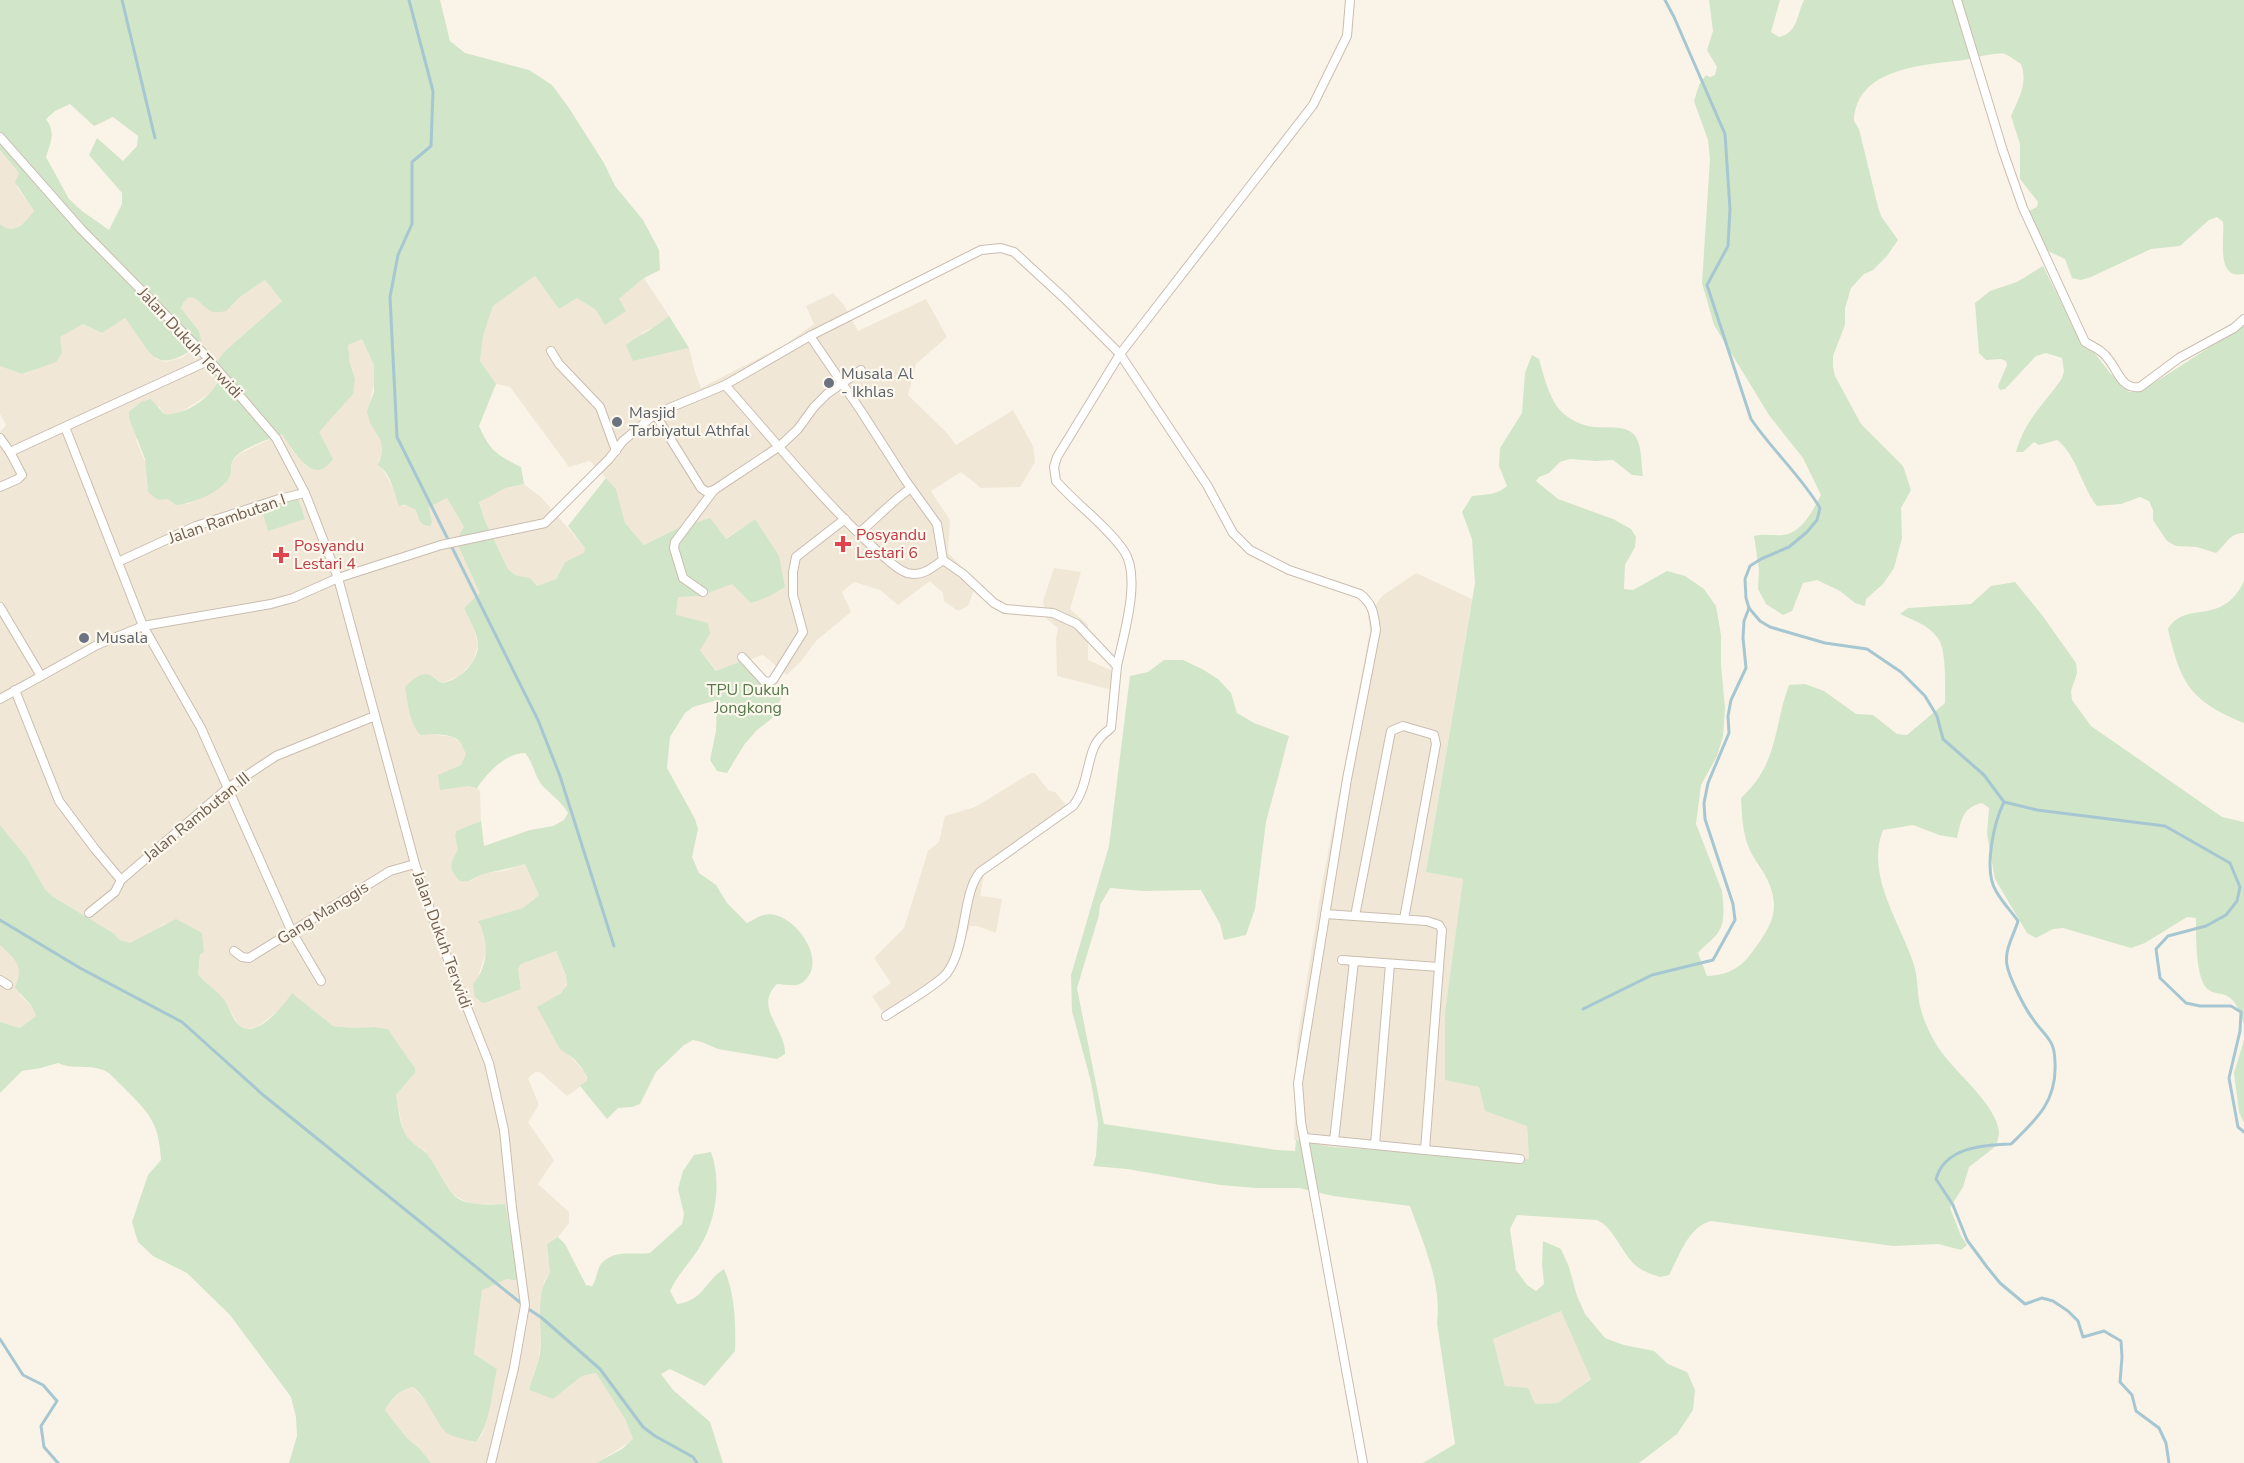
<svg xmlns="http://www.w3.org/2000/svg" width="2244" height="1463" font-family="'Nunito Sans',sans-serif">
  <rect width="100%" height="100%" fill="#faf4e8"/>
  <g fill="#f0e7d7">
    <polygon points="0,150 19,173 17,187 34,211 26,221 13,230 8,230 0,224"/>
    <polygon points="535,276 559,309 577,298 596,310 619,299 644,278 669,316 660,325 642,332 633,361 689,348 695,372 701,388 786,344 814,324 806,306 833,293 844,305 858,331 926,299 947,337 916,364 908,395 947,433 956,445 1013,410 1033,446 1035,462 1020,487 981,488 961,472 931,491 950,520 948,553 977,582 968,606 958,611 944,601 943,593 930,581 898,605 880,590 854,582 842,592 851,612 817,640 801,661 787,675 763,655 717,671 700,650 710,634 676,616 678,597 700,596 755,519 725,539 676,529 644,545 625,523 616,489 590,461 569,467 510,387 496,384 480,361 483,336 493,306"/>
    <polygon points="265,280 282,301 224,352 211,370 218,383 214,391 178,414 164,414 159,406 136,440 146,464 147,487 173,501 188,504 212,493 228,479 233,460 241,453 283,433 293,451 307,467 323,441 318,432 342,404 355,379 350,363 348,345 362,338 374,365 375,381 371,397 370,423 381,441 382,452 378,461 393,488 399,506 411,506 415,509 418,518 432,522 429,507 447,498 464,527 480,593 464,608 473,626 478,645 473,662 459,676 442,683 434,677 431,734 452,737 460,742 467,754 461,765 452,769 467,786 477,788 480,791 481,821 456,831 455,835 459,850 453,858 471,881 484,873 504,871 525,864 539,895 523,908 478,921 485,935 486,952 477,980 473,984 478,1001 487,1002 521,989 518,969 521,964 556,951 567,980 565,990 538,1007 568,1054 585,1072 587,1082 567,1096 540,1072 535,1072 528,1078 539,1105 528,1122 554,1160 538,1184 569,1212 569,1223 558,1237 547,1244 550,1273 544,1281 539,1357 529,1390 553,1399 582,1376 596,1373 625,1419 633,1440 596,1463 431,1463 420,1449 406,1437 385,1410 390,1402 403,1389 413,1387 427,1402 442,1427 448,1434 476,1442 482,1435 485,1425 497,1369 474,1354 482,1289 507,1279 520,1281 505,1204 470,1204 452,1194 445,1186 425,1151 409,1140 403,1132 396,1095 415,1073 415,1068 388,1029 375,1027 352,1028 333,1026 292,993 284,1006 257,1027 247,1029 239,1026 225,1001 198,974 202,943 201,933 165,924 149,935 129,943 120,940 113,933 52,896 45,889 27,858 0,825 0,432 6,425 0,414 0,366 22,374 27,373 62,353 59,337 83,324 102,333 125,318 156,359 166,362 183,357 202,343 199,331 181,308 186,299 190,297 195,297 211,311 229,308 240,297"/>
    <polygon points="524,484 542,498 585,548 585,553 579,557 565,562 556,579 537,586 530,578 515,575 508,569 485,521 479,501 506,488"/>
    <polygon points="1054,568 1081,572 1070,609 1088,625 1088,660 1115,672 1112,690 1057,676 1056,639 1058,628 1047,619 1043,601"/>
    <polygon points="1416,573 1472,599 1426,872 1463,879 1445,1012 1445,1079 1479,1087 1485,1111 1527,1126 1529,1159 1331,1147 1294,1140 1297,1043 1321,890 1370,631 1368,616 1382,596"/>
    <polygon points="1031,773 1035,773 1049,791 1055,792 1072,812 1023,845 984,874 980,896 1002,899 996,933 977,926 970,926 951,976 888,1020 872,996 891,983 874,958 904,928 928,851 939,842 945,816 975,807"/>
    <polygon points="0,945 15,959 20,968 20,995 34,1009 36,1016 20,1028 0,1022"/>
    <polygon points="1561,1311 1591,1378 1559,1403 1535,1404 1505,1386 1493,1339"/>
  </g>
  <g fill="#d1e5c8" fill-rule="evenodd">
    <path d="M 0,0 L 440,0 L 450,41 L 465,53 L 529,70 L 552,85 L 569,108 L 604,163 L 615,186 L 643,220 L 659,250 L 660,270 L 644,278 L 619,299 L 626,311 L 605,325 L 596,310 L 577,298 L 559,309 L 535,276 L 493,306 L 483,336 L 480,361 L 496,384 L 479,426 C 490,451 497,455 521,467 L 524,484 L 506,488 L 479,502 L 485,521 L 508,569 L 515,575 L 530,578 L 537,586 L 556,579 L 565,562 L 584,553 L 585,548 L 568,526 L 606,478 L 616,489 L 625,523 L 644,545 L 676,529 L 710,518 L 726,539 L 755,519 L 779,556 L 785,587 L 770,596 L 751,603 L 732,584 L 700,596 L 678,597 L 676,615 L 708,623 L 710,634 L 700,650 L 716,671 L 742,661 C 761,670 772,680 781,698 L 776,715 L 756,731 L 744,745 L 727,773 L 717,771 L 710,760 L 716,731 L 717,700 L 693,707 L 685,713 L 670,737 L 667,768 L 695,819 L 698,829 L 692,857 L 699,873 L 716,885 L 727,903 L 747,923 C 752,921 758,916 764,915 C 789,908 827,955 807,978 C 805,981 800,985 796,985 C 790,986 783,984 777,984 C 753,1008 786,1028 785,1054 L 777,1059 L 718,1049 L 702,1042 L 693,1040 L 684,1045 L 656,1072 L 640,1104 L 632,1107 L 618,1108 L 607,1119 L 580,1086 L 587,1081 L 587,1077 L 582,1068 L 573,1058 L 560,1049 L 537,1007 L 561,993 L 567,985 L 566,976 L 556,951 L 521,964 L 518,969 L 521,989 L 487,1002 L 482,1003 L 475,997 L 473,984 C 489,966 489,940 478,921 L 523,908 L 539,895 L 525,864 C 512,868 500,870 487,873 C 476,875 472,883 460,881 C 449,870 449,864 458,850 L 455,835 L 456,831 L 481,821 L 484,846 L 530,830 L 553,826 L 564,820 L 568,813 C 561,801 550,794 541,784 C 534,774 533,762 525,753 C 506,753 488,772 477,788 L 467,786 L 440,790 L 438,775 L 461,765 L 466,754 C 464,750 462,744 459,741 C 451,733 430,734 420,735 C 409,722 408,703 405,687 C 412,680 423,669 433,677 C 436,679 438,681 442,683 C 459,681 479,662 478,644 C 477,632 469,619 464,608 L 480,593 L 456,541 L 464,527 L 447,498 L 429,507 L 432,522 L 430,526 C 418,525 419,517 415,509 L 405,505 L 399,506 C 394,493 391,473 378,465 L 382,452 L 381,441 L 370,423 L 367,411 L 374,392 L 374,365 L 362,339 L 348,345 L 350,363 L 355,379 L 353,394 L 319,432 L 333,459 C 313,489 293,449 282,434 C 270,439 240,448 233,460 C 230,465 232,472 229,478 C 218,494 194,503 176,505 L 168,499 L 158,500 L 148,492 L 145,459 L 129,418 L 129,412 L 141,402 L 151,399 L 164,414 C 184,416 209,399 218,382 L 211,370 L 224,352 L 282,301 L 265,280 L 240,297 L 226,311 C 221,312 215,313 211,311 C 199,305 191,285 181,308 L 199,331 L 202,343 C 154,377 155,358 125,318 L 102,333 L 83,324 L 60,337 L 62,353 L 56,362 L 22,374 L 0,366 L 0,224 C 14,237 25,222 34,211 L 15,182 L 19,173 L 0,150 ZM 70,104 L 94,126 L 113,117 L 138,136 L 137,146 L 123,161 L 97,138 L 89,155 L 122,193 L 122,204 L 109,230 L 82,211 L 69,199 L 46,157 C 51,141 56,133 46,119 L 55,111 Z"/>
    <path d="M 1709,0 L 1780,0 L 1771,32 L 1779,37 C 1798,33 1797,14 1804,0 L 2244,0 L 2244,274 C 2215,280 2225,239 2223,222 L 2217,217 L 2209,220 L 2180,246 L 2151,249 L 2091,277 L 2081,280 L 2072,278 L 2065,259 L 2048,251 L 2029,211 L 2037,207 L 2038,202 L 2020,179 L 2020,144 L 2011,116 C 2019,98 2028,83 2021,64 C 2016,61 2010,56 2005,54 C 1997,52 1974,58 1964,60 C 1925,65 1856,67 1854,121 L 1859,129 L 1878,207 L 1881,216 L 1898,240 L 1887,256 L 1873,270 L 1864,274 L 1851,288 L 1845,308 L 1845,325 L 1833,356 L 1833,367 L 1835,376 L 1861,424 L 1903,466 L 1911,490 L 1901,508 L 1902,538 L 1894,568 L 1883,584 L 1866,599 L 1865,606 L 1855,603 L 1840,591 L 1817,580 L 1803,583 L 1792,611 L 1783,615 L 1766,604 L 1758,589 L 1759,570 L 1754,536 C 1764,533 1773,536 1783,535 C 1802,533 1813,510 1821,495 L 1803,458 L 1769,415 L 1714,325 L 1702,283 L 1710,159 L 1708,140 L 1694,101 L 1699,85 L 1706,75 L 1710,77 L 1715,75 L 1717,67 L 1707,50 L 1713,31 Z"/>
    <path d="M 2043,266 L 2072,324 L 2110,373 L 2129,392 L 2140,392 L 2244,325 L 2244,533 C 2229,533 2226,545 2216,553 L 2197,547 L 2176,546 L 2167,541 L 2153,520 L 2153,510 L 2149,501 L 2140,497 L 2121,504 L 2097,506 C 2081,486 2077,455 2057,440 L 2039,445 L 2034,442 L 2023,452 L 2016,452 C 2025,419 2044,405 2062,378 L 2064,371 L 2062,358 L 2046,353 L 2036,356 L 2005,389 L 2000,390 L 1998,386 L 2007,365 L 2006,361 L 2001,359 L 1986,360 L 1979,353 L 1975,303 L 1990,291 L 2017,282 Z"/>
    <path d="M 669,316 L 689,348 L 633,361 L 626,345 C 640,334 656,328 669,316 Z"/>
    <path d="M 1532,355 L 1539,359 C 1544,377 1550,402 1564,414 C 1572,421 1584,426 1594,427 C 1608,428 1630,424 1637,439 C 1642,449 1641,465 1643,476 L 1632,475 L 1613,460 L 1596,461 L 1570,459 L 1560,462 L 1549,473 L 1539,477 L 1536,481 L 1558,499 L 1613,519 L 1631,529 L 1636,537 L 1635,547 L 1625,565 L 1624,589 L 1633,590 L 1667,571 L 1685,576 L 1704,589 L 1716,606 L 1721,635 L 1721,665 L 1725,708 L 1723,736 L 1717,756 L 1701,785 L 1696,824 L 1722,891 C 1723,903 1726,920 1719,931 C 1714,940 1704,945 1698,953 L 1707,976 C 1728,975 1741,968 1753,951 C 1773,924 1782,907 1765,875 C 1760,866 1753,858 1749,848 C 1742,831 1742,815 1741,798 C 1779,763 1773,728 1789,685 L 1805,684 L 1824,691 L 1856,714 L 1873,715 L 1897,734 L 1907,735 L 1945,703 C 1945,688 1947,648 1937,637 C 1928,625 1913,620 1900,614 L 1908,608 L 1971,604 L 1991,586 L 2015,582 L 2042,615 L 2076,663 L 2077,673 L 2071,691 L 2072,700 L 2091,726 L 2222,817 L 2244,822 L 2244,1024 C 2240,1014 2237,1001 2227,996 C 2222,993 2214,994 2209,990 C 2195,982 2196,933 2196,918 L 2187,917 L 2145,943 L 2131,948 L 2063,928 L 2053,929 L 2036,938 L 2027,933 L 1995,879 L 1987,834 L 1989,808 L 1982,803 C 1963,807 1961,820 1957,838 L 1939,835 L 1913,825 L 1883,830 C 1865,876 1901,923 1914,965 C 1918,978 1917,992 1920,1006 C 1923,1019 1929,1032 1936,1044 C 1950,1069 1998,1104 1999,1133 C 1999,1137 1997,1142 1996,1146 L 1969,1167 L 1963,1187 L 1950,1208 L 1961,1236 L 1967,1245 L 1961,1250 L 1938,1244 L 1893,1246 L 1711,1221 C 1688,1227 1680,1255 1669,1275 L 1660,1277 C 1651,1274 1641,1271 1634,1264 C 1620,1250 1614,1228 1597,1220 L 1517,1215 L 1510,1229 L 1516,1270 L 1527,1285 L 1536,1291 L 1544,1284 L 1542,1264 L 1543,1241 L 1561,1249 L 1569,1267 L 1577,1296 L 1585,1314 L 1605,1338 L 1624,1345 L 1654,1351 L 1668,1364 L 1687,1372 L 1695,1390 L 1693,1410 L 1677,1434 L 1639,1463 L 1423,1463 L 1455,1444 L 1437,1323 C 1442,1283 1423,1243 1410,1206 L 1333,1196 L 1299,1188 L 1256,1188 L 1220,1185 L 1127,1169 L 1093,1166 L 1096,1156 L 1098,1123 L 1091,1082 L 1072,1011 L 1071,975 L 1109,846 L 1130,676 L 1148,672 L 1164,660 L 1183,660 L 1202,669 L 1218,679 L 1231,693 L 1237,713 L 1254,723 L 1289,736 L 1266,822 L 1255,909 L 1246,935 L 1224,940 L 1220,924 L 1201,890 L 1143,891 L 1110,888 L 1100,905 L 1099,915 L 1077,988 L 1104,1124 L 1277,1150 L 1295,1151 L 1296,1140 L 1331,1147 L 1529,1159 L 1527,1126 L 1485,1111 L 1479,1087 L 1445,1080 L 1445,1012 L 1463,879 L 1426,872 L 1475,583 L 1472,539 L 1462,512 L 1472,496 C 1487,494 1495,496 1507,486 L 1499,466 L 1500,448 L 1522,413 L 1525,373 ZM 1561,1311 L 1591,1379 L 1558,1403 L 1535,1404 L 1528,1388 L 1505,1386 L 1493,1339 Z"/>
    <polygon points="298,498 305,519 268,531 262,510"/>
    <path d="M 2244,581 L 2244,723 C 2191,701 2181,685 2168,629 C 2186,599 2222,628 2244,581 Z"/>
    <path d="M 0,825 L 27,858 L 45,889 L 52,896 L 113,933 L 120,940 L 130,943 L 176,919 L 202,933 L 204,952 L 200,955 L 198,974 C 206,984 218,991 225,1001 C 230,1009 233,1021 240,1026 C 257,1039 284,1005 292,993 L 333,1026 L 352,1028 L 375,1027 L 388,1029 L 415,1068 L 415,1073 L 396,1095 C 399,1108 399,1129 409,1139 C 414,1145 422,1148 427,1154 C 456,1196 446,1207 505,1204 L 520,1281 L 507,1279 L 482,1290 L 474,1354 L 497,1369 C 492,1391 490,1425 476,1442 C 468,1440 456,1438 448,1434 C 436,1425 430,1400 413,1387 C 400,1389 391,1399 385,1410 L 406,1437 L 420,1449 L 431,1463 L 289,1463 L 297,1436 L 296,1417 L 291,1397 L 230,1315 L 187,1273 L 153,1256 L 138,1242 L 132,1222 L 148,1175 L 161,1160 C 159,1121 148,1112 121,1085 C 115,1080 110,1072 103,1070 C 88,1064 72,1070 58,1063 L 41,1068 L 22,1071 L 0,1093 L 0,1022 L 20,1028 L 36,1016 C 33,1003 22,998 15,987 C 25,966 15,959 0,945 Z"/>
    <polygon points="2244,1040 2244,1123 2239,1112 2234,1073"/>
    <path d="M 711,1152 C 722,1182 716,1222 699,1248 C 690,1263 678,1274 670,1291 L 677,1304 C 703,1301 705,1281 724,1269 C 735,1293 736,1325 735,1351 L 705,1386 L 670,1369 L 661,1374 L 673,1390 L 710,1422 L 723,1463 L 596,1463 L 622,1449 L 633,1439 L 625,1419 L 596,1373 L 582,1376 L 553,1399 L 529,1390 C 532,1378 538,1365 540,1353 C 543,1328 534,1295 550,1273 L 547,1244 L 558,1237 L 565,1244 L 586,1285 L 592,1286 C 597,1280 596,1271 601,1264 C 613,1249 633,1255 650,1253 L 682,1224 L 684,1214 L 678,1189 L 683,1171 L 694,1155 Z"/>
  </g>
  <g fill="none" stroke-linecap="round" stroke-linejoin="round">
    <g stroke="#a6c7d1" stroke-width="3">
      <polyline points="122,0 155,138"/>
      <polyline points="409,0 433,91 431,146 412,162 412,224 398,255 390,297 397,437 538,720 560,776 614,946"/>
      <path d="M 1665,0 L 1674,17 L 1725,134 L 1730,209 L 1728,246 L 1707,285 L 1751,419 C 1772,450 1801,476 1820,508 L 1817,520 L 1807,532 L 1789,547 L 1761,559 L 1750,566 L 1745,579 L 1746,598 L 1749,608 L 1760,621 L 1770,627 L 1825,643 L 1867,649 L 1901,672 L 1925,696 L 1937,716 L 1943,739 L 1984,775 L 2004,802 L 2037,810 L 2165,826 L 2230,863 L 2240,887 L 2237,901 L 2226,915 L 2206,926 L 2168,936 L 2156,949 L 2160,978 L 2186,1003 L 2200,1006 L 2231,1006 L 2241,1012 L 2240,1031 L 2229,1078 L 2238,1127 L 2244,1132"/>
      <path d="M 2004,802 C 1994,822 1983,870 1996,891 C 2002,902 2011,911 2018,921 C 2014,935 2004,950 2007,965 C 2009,977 2025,1009 2033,1019 C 2038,1027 2045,1033 2050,1041 C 2054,1047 2055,1055 2055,1063 C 2057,1101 2037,1119 2011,1144 C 1983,1145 1945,1147 1936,1179 L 1953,1205 L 1967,1240 L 1987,1267 L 2000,1283 L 2025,1304 L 2042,1298 L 2053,1301 L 2068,1311 L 2078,1321 L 2083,1337 L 2104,1331 L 2121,1341 L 2122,1357 L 2120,1382 L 2132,1395 L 2136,1411 L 2159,1428 L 2166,1443 L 2169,1463"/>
      <polyline points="0,920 80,968 182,1022 262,1094 522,1304"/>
      <polyline points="1583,1009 1652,975 1713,960 1735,920 1733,904 1705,819 1704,803 1708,783 1729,733 1728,716 1731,700 1746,668 1743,638 1744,621 1749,608"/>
      <polyline points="527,1308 542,1318 600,1369 643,1427 655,1436 693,1457 697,1463"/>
      <polyline points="0,1339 23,1375 43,1385 57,1401 41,1426 44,1447 58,1463"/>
    </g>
    <defs>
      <g id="street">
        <path d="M 1957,0 L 2003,151 L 2023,208 L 2085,342 C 2094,347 2103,351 2109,360 C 2118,371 2122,390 2140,387 L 2179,358 L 2234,328 L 2244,319"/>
        <polyline points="0,137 81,229 204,354 276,438 305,493 338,578 415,864 438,934 489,1063 504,1130 512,1208 525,1305 514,1368 491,1463"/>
        <path d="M 810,336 L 861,411 L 906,481 L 937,524 L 943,560 L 963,574 L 994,603 L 1005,609 L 1053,613 L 1077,624 L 1117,666 L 1111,728 C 1108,731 1103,734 1100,738 C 1086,753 1090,784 1073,806 L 980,872 C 962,893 967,946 947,973 C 939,984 899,1007 886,1016"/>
        <polyline points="551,351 559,364 600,407 616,451"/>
        <path d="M 725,385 C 774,440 820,498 874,548 C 884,556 895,569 907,573 C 922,577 932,568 943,560"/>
        <polyline points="655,414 701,488 707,492 714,490"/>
        <polyline points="65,427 143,626 201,728 292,932 321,981"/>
        <polyline points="0,438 10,452 22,475 18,479 0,487"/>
        <polyline points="10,452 210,360"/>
        <path d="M 859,533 C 877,518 891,502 911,488"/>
        <polyline points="118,562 196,526 279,499 305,493"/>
        <polyline points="703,592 683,578 674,548 675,542 714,490 780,446 798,429 814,407 827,394 861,370"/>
        <polyline points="0,607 41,676"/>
        <polyline points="742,657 764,681 769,682 773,680 803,632 793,595 793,572 796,557 845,519"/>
        <path d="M 1117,666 C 1123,637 1142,577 1124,551 C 1106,525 1077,505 1056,481 L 1054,467 L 1057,457 L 1120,354 L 1313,105 L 1347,36 L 1350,0"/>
        <polyline points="15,690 59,801 95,849 121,880"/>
        <path d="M 0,699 L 97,645 L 143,626 L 271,604 L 293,598 L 338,578 L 441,545 L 545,523 L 609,459 L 623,441 L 655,414 L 725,385 L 810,336 L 981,250 L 1001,248 L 1014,252 L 1064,298 L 1120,354 L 1207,485 L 1233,533 L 1250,550 L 1289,570 L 1360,594 C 1373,604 1374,614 1376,630 L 1347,779 L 1298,1083 L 1301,1122 L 1363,1463"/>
        <polyline points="89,913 115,892 121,880 229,787 276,756 375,716"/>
        <polyline points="1325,914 1427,921 1439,925 1442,930 1439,967"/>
        <polyline points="1355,916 1391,731 1403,726 1434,735 1436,744 1404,919"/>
        <polyline points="234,951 242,957 249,958 390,871 415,864"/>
        <polyline points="0,980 8,985"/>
        <polyline points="1305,1138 1425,1150 1439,967 1342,960"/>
        <polyline points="1334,1141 1354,961"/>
        <polyline points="1375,1145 1390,964"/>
        <polyline points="1425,1150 1520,1159"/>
      </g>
    </defs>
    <use href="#street" stroke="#cabdaf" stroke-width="10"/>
    <use href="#street" stroke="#fff" stroke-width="8"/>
  </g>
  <g fill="#6b7280" stroke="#fdf8ee" stroke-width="2">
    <circle cx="829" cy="383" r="6"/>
    <circle cx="617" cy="422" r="6"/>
    <circle cx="84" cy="638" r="6"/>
  </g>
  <g fill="#e0444e" stroke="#fdf8ee" stroke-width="2">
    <path d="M840 535h6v6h6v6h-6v6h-6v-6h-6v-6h6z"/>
    <path d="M278 546h6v6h6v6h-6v6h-6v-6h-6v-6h6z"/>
  </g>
  <g text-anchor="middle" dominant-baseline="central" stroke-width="4.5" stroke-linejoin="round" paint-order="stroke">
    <g font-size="16" fill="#705e4f" stroke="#fdf8ee">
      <text transform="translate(190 343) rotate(47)">Jalan Dukuh Terwidi</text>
      <text transform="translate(227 519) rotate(-19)">Jalan Rambutan I</text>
      <text transform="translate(197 817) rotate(-39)">Jalan Rambutan III</text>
      <text transform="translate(323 913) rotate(-32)">Gang Manggis</text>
      <text transform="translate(442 940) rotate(70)">Jalan Dukuh Terwidi</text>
    </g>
    <g font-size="16" fill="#5b616d" stroke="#fdf8ee" text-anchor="start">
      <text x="841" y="374">Musala Al<tspan x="841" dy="18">- Ikhlas</tspan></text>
      <text x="629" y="413">Masjid<tspan x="629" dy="18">Tarbiyatul Athfal</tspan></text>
      <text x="96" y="638">Musala</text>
    </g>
    <g font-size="16" fill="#be3a42" stroke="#fdf8ee" text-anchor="start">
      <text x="856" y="535">Posyandu<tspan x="856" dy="18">Lestari 6</tspan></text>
      <text x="294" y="546">Posyandu<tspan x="294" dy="18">Lestari 4</tspan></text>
    </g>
    <g font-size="16" fill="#557a4c" stroke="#fdf8ee">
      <text x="748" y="690">TPU Dukuh<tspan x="748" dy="18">Jongkong</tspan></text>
    </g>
  </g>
</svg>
